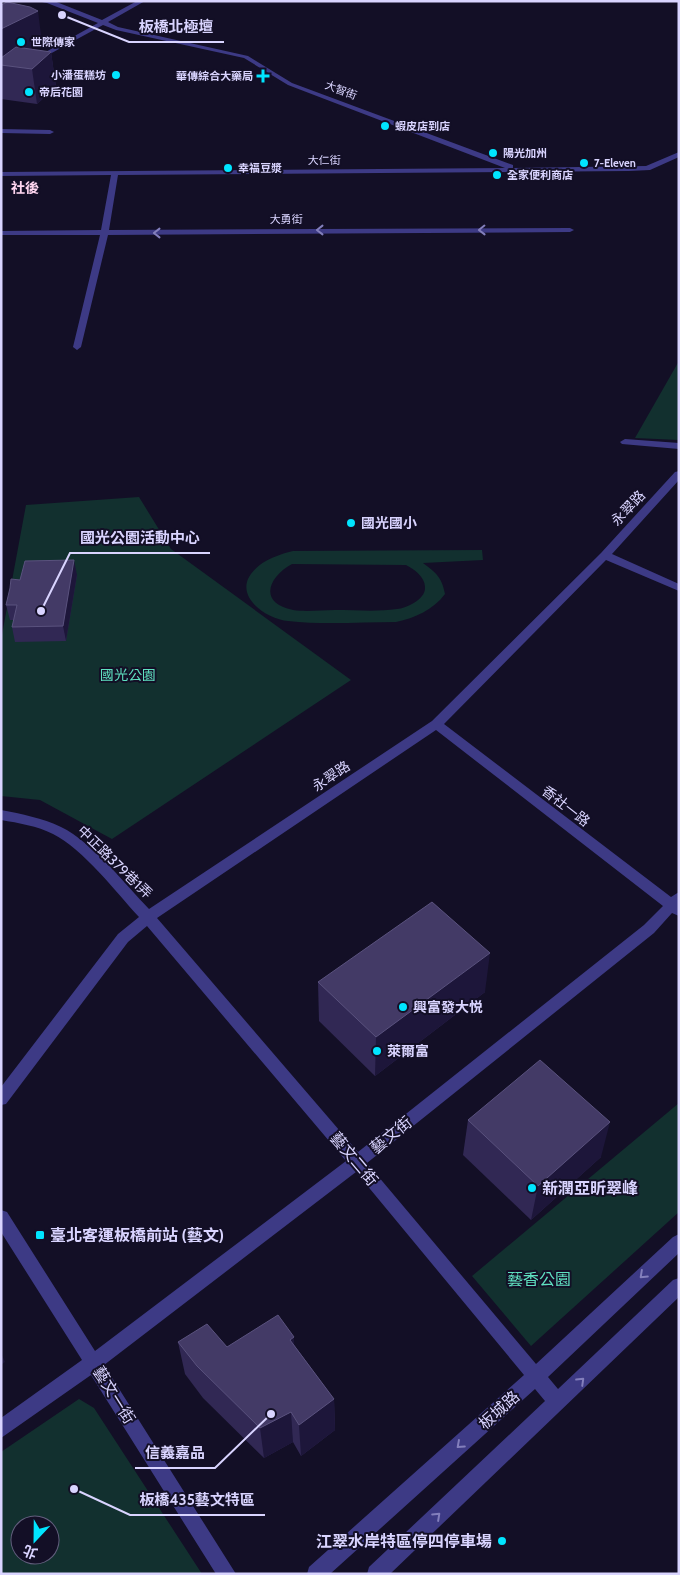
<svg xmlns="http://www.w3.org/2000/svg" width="680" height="1575" font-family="Cabin,'Noto Sans TC',sans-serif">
  <rect width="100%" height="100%" fill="#130f26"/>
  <g fill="#12302f" fill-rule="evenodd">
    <polygon points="679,361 679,440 635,438"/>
    <polygon points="139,497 171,549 351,680 112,839 40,800 1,796 1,640 26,505"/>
    <path d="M 482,550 L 483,560 L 423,563 C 435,572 442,577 445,594 C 433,610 415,618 396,622 C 361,622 323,625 288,621 C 269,619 239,601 248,579 C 256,562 277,555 293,551 ZM 292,564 L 406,565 C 414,569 425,577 425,587 C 426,599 407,608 397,609 C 377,612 355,610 335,610 C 322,610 306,612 293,610 C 258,603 268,577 292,564 Z"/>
    <polygon points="679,1103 679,1212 531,1346 472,1276"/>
    <path d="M 79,1399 L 94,1408 L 202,1574 L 1,1574 L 1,1452 ZM 20,1525 L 50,1525 L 50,1555 L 20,1555 Z"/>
  </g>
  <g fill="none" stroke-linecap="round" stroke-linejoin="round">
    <g fill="#3d3a85" fill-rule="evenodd">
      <polygon points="37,1 54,1 102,20 137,1 145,1 108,22 118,27 248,56 292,83 513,165 513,168 646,166 679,152 679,157 650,170 629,171 118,175 109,230 570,228 574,230 570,232 108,235 81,347 77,350 73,347 100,235 1,235 1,231 101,230 111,175 1,176 1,172 505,168 288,85 244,58 116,30 103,25 37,61 33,61 33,59 98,23 47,3"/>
      <polygon points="1,129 50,130 54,132 50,134 1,133"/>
      <polygon points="625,439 679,443 679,449 622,444 620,442"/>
      <path d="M 679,471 L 679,480 L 612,554 L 679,584 L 679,591 L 606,560 L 444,724 L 671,897 L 679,892 L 679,916 L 672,913 L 654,933 L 367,1163 L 536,1364 L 673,1237 L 679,1234 L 679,1253 L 548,1377 L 558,1389 L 673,1280 L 679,1278 L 679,1297 L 390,1574 L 367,1574 L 369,1567 L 545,1401 L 535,1389 L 330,1574 L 307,1574 L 309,1567 L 524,1375 L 356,1172 L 104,1365 L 236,1574 L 216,1574 L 91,1375 L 1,1438 L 1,1418 L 82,1360 L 1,1232 L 1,1210 L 7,1212 L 95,1351 L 346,1161 L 147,926 L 128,942 L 6,1104 L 1,1105 L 1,1087 L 118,934 L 139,917 C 115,891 84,850 53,834 C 37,826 19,823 1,820 L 1,810 C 22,814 42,818 61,827 C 92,842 125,884 149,909 L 432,721 L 601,553 L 675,472 ZM 436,730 L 663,906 L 644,925 L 358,1152 L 157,918 Z"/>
    </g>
  </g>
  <g fill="#312854">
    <polygon points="1,5 42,43 30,49 51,52 56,87 37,104 1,99"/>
    <polygon points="77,575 66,641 15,642 12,627 14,620 10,620 6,605 20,580"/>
    <polygon points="318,982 485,992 375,1076 319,1021"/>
    <polygon points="468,1120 601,1157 531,1220 463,1155"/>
    <polygon points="178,1342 227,1347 294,1345 334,1399 335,1430 301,1456 293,1442 264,1458 203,1398 185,1374"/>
  </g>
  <g fill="#1d163a">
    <polygon points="38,11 42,43 1,64 1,29"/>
    <polygon points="51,52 56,87 37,104 32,69"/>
    <polygon points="74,560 77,575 66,641 63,626"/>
    <polygon points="490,953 485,992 375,1076 376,1037"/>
    <polygon points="610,1122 601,1157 531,1220 538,1186"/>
    <polygon points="294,1337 295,1370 290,1340"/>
    <polygon points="1,1353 5,1362 1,1365"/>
    <polygon points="334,1399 335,1430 301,1456 299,1425"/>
    <polygon points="291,1412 293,1442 264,1458 260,1428"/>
  </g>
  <g fill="#433a66" stroke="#5a527e">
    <polygon points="7,2 30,7 38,11 1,29 1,5"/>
    <polygon points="16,47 51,52 32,69 1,65 1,58"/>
    <polygon points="74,560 63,626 12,627 17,605 6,605 10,588 11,579 20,580 25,561"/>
    <polygon points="432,902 490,953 376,1037 318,982"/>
    <polygon points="540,1060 610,1122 538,1186 468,1120"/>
    <polygon points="278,1315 294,1337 290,1340 334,1399 299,1425 291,1412 260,1428 197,1366 178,1342 207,1324 227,1347"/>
  </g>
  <defs><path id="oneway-chevron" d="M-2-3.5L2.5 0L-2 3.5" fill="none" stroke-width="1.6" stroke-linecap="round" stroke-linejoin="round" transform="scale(1.25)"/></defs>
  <g stroke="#837fbc">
    <use href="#oneway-chevron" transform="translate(320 230) rotate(-180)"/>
    <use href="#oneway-chevron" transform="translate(482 230) rotate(179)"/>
    <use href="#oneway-chevron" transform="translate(157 233) rotate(-180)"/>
    <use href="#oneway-chevron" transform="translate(643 1275) rotate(137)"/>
    <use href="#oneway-chevron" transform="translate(581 1381) rotate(-44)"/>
    <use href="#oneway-chevron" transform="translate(460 1445) rotate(138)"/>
    <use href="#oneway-chevron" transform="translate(437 1516) rotate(-43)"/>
  </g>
  <g fill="#00e5ff" stroke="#130f26" stroke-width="2">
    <circle cx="21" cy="42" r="5"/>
    <circle cx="116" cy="75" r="5"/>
    <path d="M260.5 68.5h5v5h5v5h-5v5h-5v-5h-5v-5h5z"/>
    <circle cx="29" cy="92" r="5"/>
    <circle cx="385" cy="126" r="5"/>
    <circle cx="493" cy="153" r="5"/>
    <circle cx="584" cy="163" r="5"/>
    <circle cx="228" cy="168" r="5"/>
    <circle cx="497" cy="175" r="5"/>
    <circle cx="351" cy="523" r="5"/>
    <circle cx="403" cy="1007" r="5"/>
    <circle cx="377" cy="1051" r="5"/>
    <circle cx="532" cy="1188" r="5"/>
    <rect x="35" y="1230" width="10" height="10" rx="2.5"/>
    <circle cx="502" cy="1541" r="5"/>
  </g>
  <g text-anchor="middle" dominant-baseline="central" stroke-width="4" stroke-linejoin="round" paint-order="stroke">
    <g font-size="11" font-weight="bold" fill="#d9d4ff" stroke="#130f26" text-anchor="start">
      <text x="31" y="42">世際傳家</text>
      <text x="106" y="75" text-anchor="end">小潘蛋糕坊</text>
      <text x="253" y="76" text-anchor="end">華傳綜合大藥局</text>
      <text x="39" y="92">帝后花園</text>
      <text x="395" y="126">蝦皮店到店</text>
      <text x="503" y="153">陽光加州</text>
      <text x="594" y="163">7-Eleven</text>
      <text x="238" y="168">幸福豆漿</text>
      <text x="507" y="175">全家便利商店</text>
    </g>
    <g font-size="11" fill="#d9d4ff" stroke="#130f26">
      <text transform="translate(341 90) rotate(20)">大智街</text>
      <text x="324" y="160">大仁街</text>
      <text x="286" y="219">大勇街</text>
    </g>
    <g font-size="14" font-weight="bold" fill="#ffd6f0" stroke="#130f26">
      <text x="25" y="188">社後</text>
    </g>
    <g font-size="14" fill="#d9d4ff" stroke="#130f26">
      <text transform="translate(628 508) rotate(-47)">永翠路</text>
      <text transform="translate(331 776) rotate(-34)">永翠路</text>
      <text transform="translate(566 806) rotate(38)">香社一路</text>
      <text transform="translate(115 862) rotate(44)">中正路379巷1弄</text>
    </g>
    <g font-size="14" font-weight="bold" fill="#d9d4ff" stroke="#130f26" text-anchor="start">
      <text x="361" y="523">國光國小</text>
      <text x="413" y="1007">興富發大悦</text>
      <text x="387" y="1051">萊爾富</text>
    </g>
    <g font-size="14" fill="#5fe0c0" stroke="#130f26">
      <text x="128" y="675">國光公園</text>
    </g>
    <g font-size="16" fill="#d9d4ff" stroke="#130f26">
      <text transform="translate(391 1135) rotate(-39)">藝文街</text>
      <text transform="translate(354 1159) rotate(50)">藝文二街</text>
      <text transform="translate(114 1395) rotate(58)">藝文一街</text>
      <text transform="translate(499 1410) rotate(-42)">板城路</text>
    </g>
    <g font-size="16" font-weight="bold" fill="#d9d4ff" stroke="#130f26" text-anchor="start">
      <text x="542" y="1188">新潤亞昕翠峰</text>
      <text x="50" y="1235">臺北客運板橋前站 (藝文)</text>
      <text x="492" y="1541" text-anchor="end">江翠水岸特區停四停車場</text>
    </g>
    <g font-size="16" fill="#5fe0c0" stroke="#130f26">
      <text x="539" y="1279">藝香公園</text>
    </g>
  </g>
  <path fill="none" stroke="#d9d4ff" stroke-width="2" d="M62 15L129 42H224M41 611L70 553H210M271 1414L215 1468H135M74 1489L130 1515H265"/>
  <g fill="#d9d4ff" stroke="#130f26" stroke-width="2">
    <circle cx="62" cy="15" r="5"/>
    <circle cx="41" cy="611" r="5"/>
    <circle cx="271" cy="1414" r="5"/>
    <circle cx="74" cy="1489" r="5"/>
  </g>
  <g font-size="15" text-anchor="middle" font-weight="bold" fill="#d9d4ff" stroke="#130f26" stroke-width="4" stroke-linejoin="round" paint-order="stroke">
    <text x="176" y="32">板橋北極壇</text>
    <text x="140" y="543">國光公園活動中心</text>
    <text x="175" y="1458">信義嘉品</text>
    <text x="197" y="1505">板橋435藝文特區</text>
  </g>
  <rect width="680" height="1575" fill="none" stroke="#d9d4ff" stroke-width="5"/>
  <g transform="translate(35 1540) rotate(202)"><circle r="24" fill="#130f26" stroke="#625e7d"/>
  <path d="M0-4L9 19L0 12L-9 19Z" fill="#00e5ff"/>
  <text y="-8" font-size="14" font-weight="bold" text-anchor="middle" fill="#d9d4ff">北</text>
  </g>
</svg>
